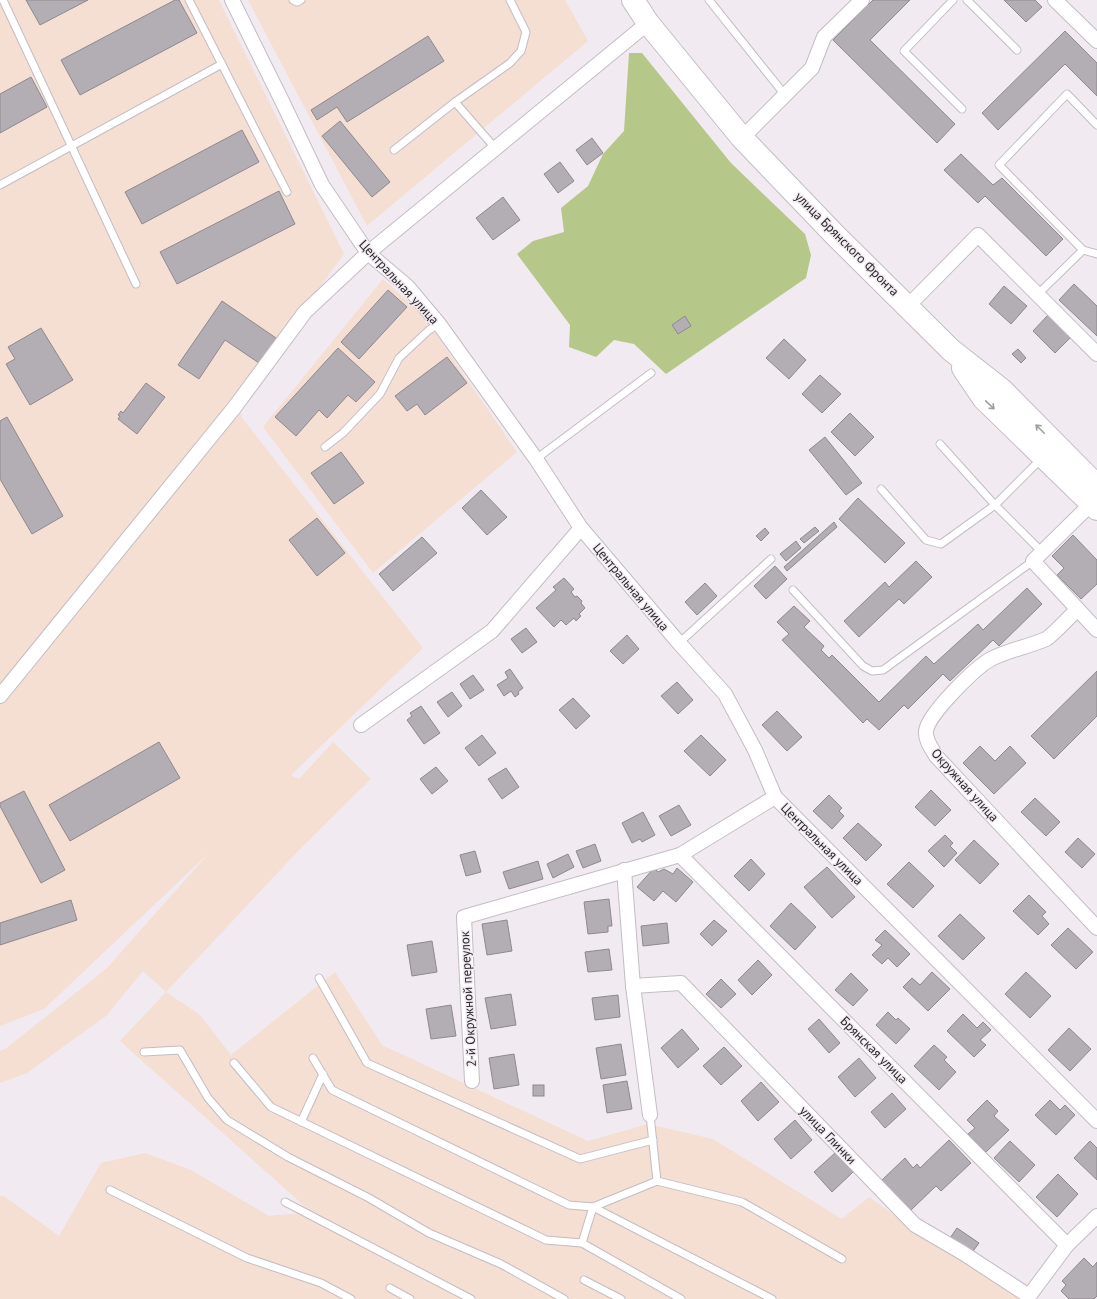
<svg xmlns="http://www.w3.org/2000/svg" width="1097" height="1299" font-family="'PT Sans',sans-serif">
  <rect width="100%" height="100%" fill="#f1ebf1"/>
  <g fill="#f5ded2">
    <polygon points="0,0 219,0 344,254 237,400 242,418 423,648 291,775 299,779 333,742 371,779 300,849 166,992 200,1015 231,1055 335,972 382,1045 588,1141 648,1124 713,1139 842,1219 869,1197 901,1220 1025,1299 0,1299 0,1196 4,1196 59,1236 101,1163 145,1153 191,1170 269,1216 311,1212 120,1041 166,992 143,971 106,1016 27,1073 0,1083 0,1051 5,1049 106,969 209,853 44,1009 0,1026"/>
    <polygon points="248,0 565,0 588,41 367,226"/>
    <polygon points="383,279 422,314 517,452 373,573 263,427"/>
  </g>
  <polygon fill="#b5c889" points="629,53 642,53 731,163 805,234 811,255 806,278 666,374 634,344 614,340 596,357 569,347 570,325 517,254 533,241 564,232 561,208 588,186 603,154 624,131"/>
  <g fill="#b3aeb3" stroke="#8e898f">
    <polygon points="26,0 88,0 40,25"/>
    <polygon points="175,0 179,0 197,33 80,95 61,60"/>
    <polygon points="873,0 910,0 870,40 955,124 937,143 833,40"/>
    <polygon points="1004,0 1035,0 1042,7 1026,22"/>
    <polygon points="1065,31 1097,63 1097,96 1065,64 998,130 982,113"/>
    <polygon points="428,36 444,61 347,122 337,107 317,120 311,110"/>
    <polygon points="31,77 47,107 0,133 0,94"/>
    <polygon points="340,121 390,182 372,197 322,136"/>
    <polygon points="242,130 259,162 142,224 125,192"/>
    <polygon points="592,138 603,153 587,165 576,150"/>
    <polygon points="961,154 993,185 1002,178 1063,239 1046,256 985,196 978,203 944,170"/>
    <polygon points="560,162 574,181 558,193 544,174"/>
    <polygon points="279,191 295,224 177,284 160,252"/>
    <polygon points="503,197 520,220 493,240 476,218"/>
    <polygon points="1074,284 1097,306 1097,336 1059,300"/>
    <polygon points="1004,286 1027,306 1011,324 989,304"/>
    <polygon points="388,290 407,307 359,359 341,342"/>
    <polygon points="222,301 276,338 259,363 225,340 199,379 178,365"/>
    <polygon points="1048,315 1070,338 1055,353 1033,331"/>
    <polygon points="685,316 691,326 678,334 672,325"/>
    <polygon points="41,328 73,380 30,405 6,364 15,359 8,347"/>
    <polygon points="784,339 806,360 789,379 766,358"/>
    <polygon points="338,348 375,382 356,402 348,395 327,418 319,410 296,436 275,417"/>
    <polygon points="1018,349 1026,358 1021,363 1012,354"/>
    <polygon points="447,357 467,383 425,415 417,404 407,411 395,396"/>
    <polygon points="820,375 841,394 822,413 802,394"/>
    <polygon points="146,383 165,397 137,434 118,419 120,416 118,415 121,411 123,413"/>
    <polygon points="850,413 874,437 855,456 831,432"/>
    <polygon points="7,417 63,516 32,534 0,479 0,421"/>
    <polygon points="825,437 862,483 846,495 809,450"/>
    <polygon points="341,452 364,483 334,504 311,473"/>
    <polygon points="481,490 507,517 487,535 462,508"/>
    <polygon points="858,498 905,543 885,563 839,519"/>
    <polygon points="317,518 345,553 317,576 289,540"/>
    <polygon points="834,522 837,527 787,571 784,567"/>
    <polygon points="815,527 819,531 804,543 800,539"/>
    <polygon points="765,528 769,533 761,541 756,536"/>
    <polygon points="1073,535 1097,560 1097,584 1081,599 1057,575 1064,568 1052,556"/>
    <polygon points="422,537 437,553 393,591 379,574"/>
    <polygon points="796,541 801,548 786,561 780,554"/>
    <polygon points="916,561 932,577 904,604 899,599 859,637 844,621 885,582 889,587"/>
    <polygon points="775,566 787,579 766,599 754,586"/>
    <polygon points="564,578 574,589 571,592 575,597 577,596 582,601 581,603 585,608 579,614 581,616 576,621 574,618 566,625 561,620 554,627 536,608 556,590 553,587"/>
    <polygon points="705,583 717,596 697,615 685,602"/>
    <polygon points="1027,588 1042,604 999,646 993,640 950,681 943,674 908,709 904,705 879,730 867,719 863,723 782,640 789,634 777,622 794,606 810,621 804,627 824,646 821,650 829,658 832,655 879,702 926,656 934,664 978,624 983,630"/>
    <polygon points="526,628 537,642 522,653 511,639"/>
    <polygon points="627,635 639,649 623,664 610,651"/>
    <polygon points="510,669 523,688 518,692 519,694 515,697 511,691 504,696 497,685 508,678 505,672"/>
    <polygon points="1097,671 1097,716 1054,759 1031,736"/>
    <polygon points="473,675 484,690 470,699 460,684"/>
    <polygon points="677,682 693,700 678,714 661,696"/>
    <polygon points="452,692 462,706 448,717 437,702"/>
    <polygon points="573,698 590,716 576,729 559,710"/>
    <polygon points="421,706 440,733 424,744 407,720 412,716 410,713"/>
    <polygon points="777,711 802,737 787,751 762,725"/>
    <polygon points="482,735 496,753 479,766 465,748"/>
    <polygon points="701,735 726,760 710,776 684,751"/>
    <polygon points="159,742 180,778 70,841 49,805"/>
    <polygon points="980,746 995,761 1010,746 1026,763 994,794 963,763"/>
    <polygon points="436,767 448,781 432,794 420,779"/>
    <polygon points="506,768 519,787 502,799 488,779"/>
    <polygon points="931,790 951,810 935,826 915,807"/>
    <polygon points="24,791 65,870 41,883 0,806 0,803"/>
    <polygon points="829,795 842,808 839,811 844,816 832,829 813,811"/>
    <polygon points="1035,798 1060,822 1046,836 1021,812"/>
    <polygon points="679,805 691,825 671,836 659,816"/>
    <polygon points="643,812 655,835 642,842 640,839 632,843 622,823"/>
    <polygon points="858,823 882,845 866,861 843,838"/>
    <polygon points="945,835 953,843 950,846 957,853 944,867 928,851"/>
    <polygon points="1078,838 1095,854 1082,868 1065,852"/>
    <polygon points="974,840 999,864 980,884 955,860"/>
    <polygon points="595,844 601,861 583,868 576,851"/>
    <polygon points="475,851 481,872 466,876 460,855"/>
    <polygon points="568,854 574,867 553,878 547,864"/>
    <polygon points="751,859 765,874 749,891 734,876"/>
    <polygon points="538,861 543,879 509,889 503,872"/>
    <polygon points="909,862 934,886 913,908 887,884"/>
    <polygon points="827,867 855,897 832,918 804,887"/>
    <polygon points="654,868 658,872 664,869 673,874 677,868 693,882 676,902 663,891 654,901 637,887"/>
    <polygon points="1029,895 1046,912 1042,916 1049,924 1038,935 1013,911"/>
    <polygon points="609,899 612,926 608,926 608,932 588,934 584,902"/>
    <polygon points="71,900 77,920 0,945 0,923"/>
    <polygon points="791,903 816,927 795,950 770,926"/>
    <polygon points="960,914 985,938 963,960 938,936"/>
    <polygon points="507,920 512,951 487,955 482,924"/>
    <polygon points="714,920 727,931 712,946 700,934"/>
    <polygon points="667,923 669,943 643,946 641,926"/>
    <polygon points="1068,928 1093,952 1076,969 1051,945"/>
    <polygon points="885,930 910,954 897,967 888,958 882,964 872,955 882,945 875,940"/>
    <polygon points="432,941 437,972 412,976 407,945"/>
    <polygon points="609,949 612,970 588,972 585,952"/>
    <polygon points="758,960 772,975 752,995 738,980"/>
    <polygon points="932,972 950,989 928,1011 903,987 912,978 920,985"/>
    <polygon points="1026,972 1051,996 1030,1018 1005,994"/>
    <polygon points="851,973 868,990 853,1006 835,990"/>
    <polygon points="721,979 736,994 721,1008 706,994"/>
    <polygon points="511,994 516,1025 491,1029 485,998"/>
    <polygon points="618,995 620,1017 595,1020 592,998"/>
    <polygon points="451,1005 456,1036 431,1039 426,1009"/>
    <polygon points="888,1012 896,1020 898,1018 910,1029 896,1044 876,1025"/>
    <polygon points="963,1014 977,1028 983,1022 991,1030 980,1040 986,1045 974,1057 947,1031"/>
    <polygon points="819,1019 840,1043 829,1053 808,1029"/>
    <polygon points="1069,1028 1091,1049 1070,1071 1048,1050"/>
    <polygon points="682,1029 699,1049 678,1068 661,1048"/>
    <polygon points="621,1044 626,1075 601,1079 596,1048"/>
    <polygon points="934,1045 947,1057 944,1060 956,1072 939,1090 914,1066"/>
    <polygon points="724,1047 742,1066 721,1085 703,1066"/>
    <polygon points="514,1054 519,1085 494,1089 489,1058"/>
    <polygon points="859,1058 876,1078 855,1097 838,1077"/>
    <polygon points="627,1081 632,1109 607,1113 603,1085"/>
    <polygon points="761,1082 779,1102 758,1121 741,1101"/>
    <rect x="533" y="1085" width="11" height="11"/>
    <polygon points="892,1093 906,1109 885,1128 871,1112"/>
    <polygon points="987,1100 998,1111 994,1116 1009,1130 986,1152 968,1134 975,1128 967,1120"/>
    <polygon points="1050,1100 1060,1110 1065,1105 1075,1115 1056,1135 1035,1115"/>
    <polygon points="795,1120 812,1140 791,1159 774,1139"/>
    <polygon points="949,1140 971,1163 941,1191 936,1186 911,1210 882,1180 905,1158 913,1168 917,1164 920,1168"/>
    <polygon points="1010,1141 1035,1165 1019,1182 994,1158"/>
    <polygon points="1090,1141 1097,1148 1097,1180 1074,1158"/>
    <polygon points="835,1153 853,1172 832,1192 814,1172"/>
    <polygon points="1058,1174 1078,1194 1057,1217 1036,1197"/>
    <polygon points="957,1228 979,1243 971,1254 950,1238"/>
    <polygon points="1084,1258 1093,1267 1097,1262 1097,1296 1094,1299 1069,1299 1061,1291 1066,1285 1062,1281"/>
  </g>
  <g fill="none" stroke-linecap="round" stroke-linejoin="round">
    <defs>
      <g id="service">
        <polyline points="3,0 136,284"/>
        <polyline points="189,0 287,192"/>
        <polyline points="293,0 297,2 301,0"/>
        <polyline points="709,0 785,95"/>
        <polyline points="953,0 904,51 962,109"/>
        <polyline points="967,0 1017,50"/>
        <polyline points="455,102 496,149"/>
        <polyline points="394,150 455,102 510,63 521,51 526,32 510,0"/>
        <polyline points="0,185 222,64"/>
        <polyline points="1083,250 999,165 1067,94 1097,125"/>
        <polyline points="1037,295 1083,250 1097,254"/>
        <polyline points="940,444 995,505 1041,459"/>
        <polyline points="325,447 343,433 380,394 399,358 429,330 439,324"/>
        <polyline points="536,459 651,373"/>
        <polyline points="881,489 926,540 941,544 995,505 1042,552"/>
        <polyline points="793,590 863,666 872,671 883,670 1033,561"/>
        <polyline points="679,643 771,559"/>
        <polyline points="319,978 367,1063 580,1159 653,1140"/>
        <polyline points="144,1052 180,1050 208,1098 227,1120 288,1157 369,1198 429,1233 501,1264 564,1299"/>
        <polyline points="313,1058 332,1090 569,1205 593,1207 772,1299"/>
        <polyline points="234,1063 271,1107 546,1240 582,1243"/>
        <polyline points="650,1115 657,1181 593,1207 582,1243 681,1299"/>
        <polyline points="301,1122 323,1074"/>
        <polyline points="657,1181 742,1202 842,1259"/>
        <polyline points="110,1190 247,1258 321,1283 351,1299"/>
        <polyline points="285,1202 471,1299"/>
        <polyline points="584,1280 621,1299"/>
        <polyline points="390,1288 410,1299"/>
      </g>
      <g id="minor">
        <polyline points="232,0 283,103 322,185 368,253 407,286 439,324 536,459 581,528 679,643 725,694 755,750 775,797 1097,1121"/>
        <polyline points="1055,0 1097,41"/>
        <polyline points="742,138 812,68 824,37 862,0"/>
        <polyline points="908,306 978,235 1097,354"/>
        <polyline points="1097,498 1033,561 1097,630"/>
        <path d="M 1077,610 C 1069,617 1054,634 1046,639 C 1028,647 1008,650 991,659 C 976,667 928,714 926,731 C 925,740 932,749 936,756 L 1097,928"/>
        <polyline points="0,696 234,408 305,312 368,253 648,23"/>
        <polyline points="361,725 492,631 581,528"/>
        <polyline points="680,855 1067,1245"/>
        <polyline points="624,870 633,986 650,1115"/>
        <polyline points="633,986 681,983 915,1225 963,1253 1029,1296 1067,1245 1097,1216"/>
        <polyline points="472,1081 464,917 680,855 775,797"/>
      </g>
      <g id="primary">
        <polyline points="633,0 648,23 742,138 834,234 951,350 1002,390 1097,486"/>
        <polyline points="963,368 984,399 1097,509"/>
      </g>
    </defs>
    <use href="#service" stroke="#c2bdc3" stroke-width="9"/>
    <use href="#minor" stroke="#c2bdc3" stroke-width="16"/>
    <use href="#primary" stroke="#c2bdc3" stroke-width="24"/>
    <use href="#service" stroke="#fff" stroke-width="7"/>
    <use href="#minor" stroke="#fff" stroke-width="14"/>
    <use href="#primary" stroke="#fff" stroke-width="22"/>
  </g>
  <defs><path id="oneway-shaft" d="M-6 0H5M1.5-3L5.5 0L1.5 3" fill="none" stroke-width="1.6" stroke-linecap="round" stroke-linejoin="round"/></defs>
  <g stroke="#9f9e9f">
    <use href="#oneway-shaft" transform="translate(990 405) rotate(44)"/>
    <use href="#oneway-shaft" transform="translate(1040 429) rotate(-135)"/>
  </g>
  <g text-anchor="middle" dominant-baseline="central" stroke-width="3" stroke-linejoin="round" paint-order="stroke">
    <g font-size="13" fill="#2a282a" stroke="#f1ebf1">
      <text transform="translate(847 244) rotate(45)">улица Брянского Фронта</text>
      <text transform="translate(399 282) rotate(47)">Центральная улица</text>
      <text transform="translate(631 587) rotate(50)">Центральная улица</text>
      <text transform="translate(965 785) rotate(48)">Окружная улица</text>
      <text transform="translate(822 844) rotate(45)">Центральная улица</text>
      <text transform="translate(468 999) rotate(-93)">2-й Окружной переулок</text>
      <text transform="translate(874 1050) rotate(45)">Брянская улица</text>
      <text transform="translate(828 1135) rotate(46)">улица Глинки</text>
    </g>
  </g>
</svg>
